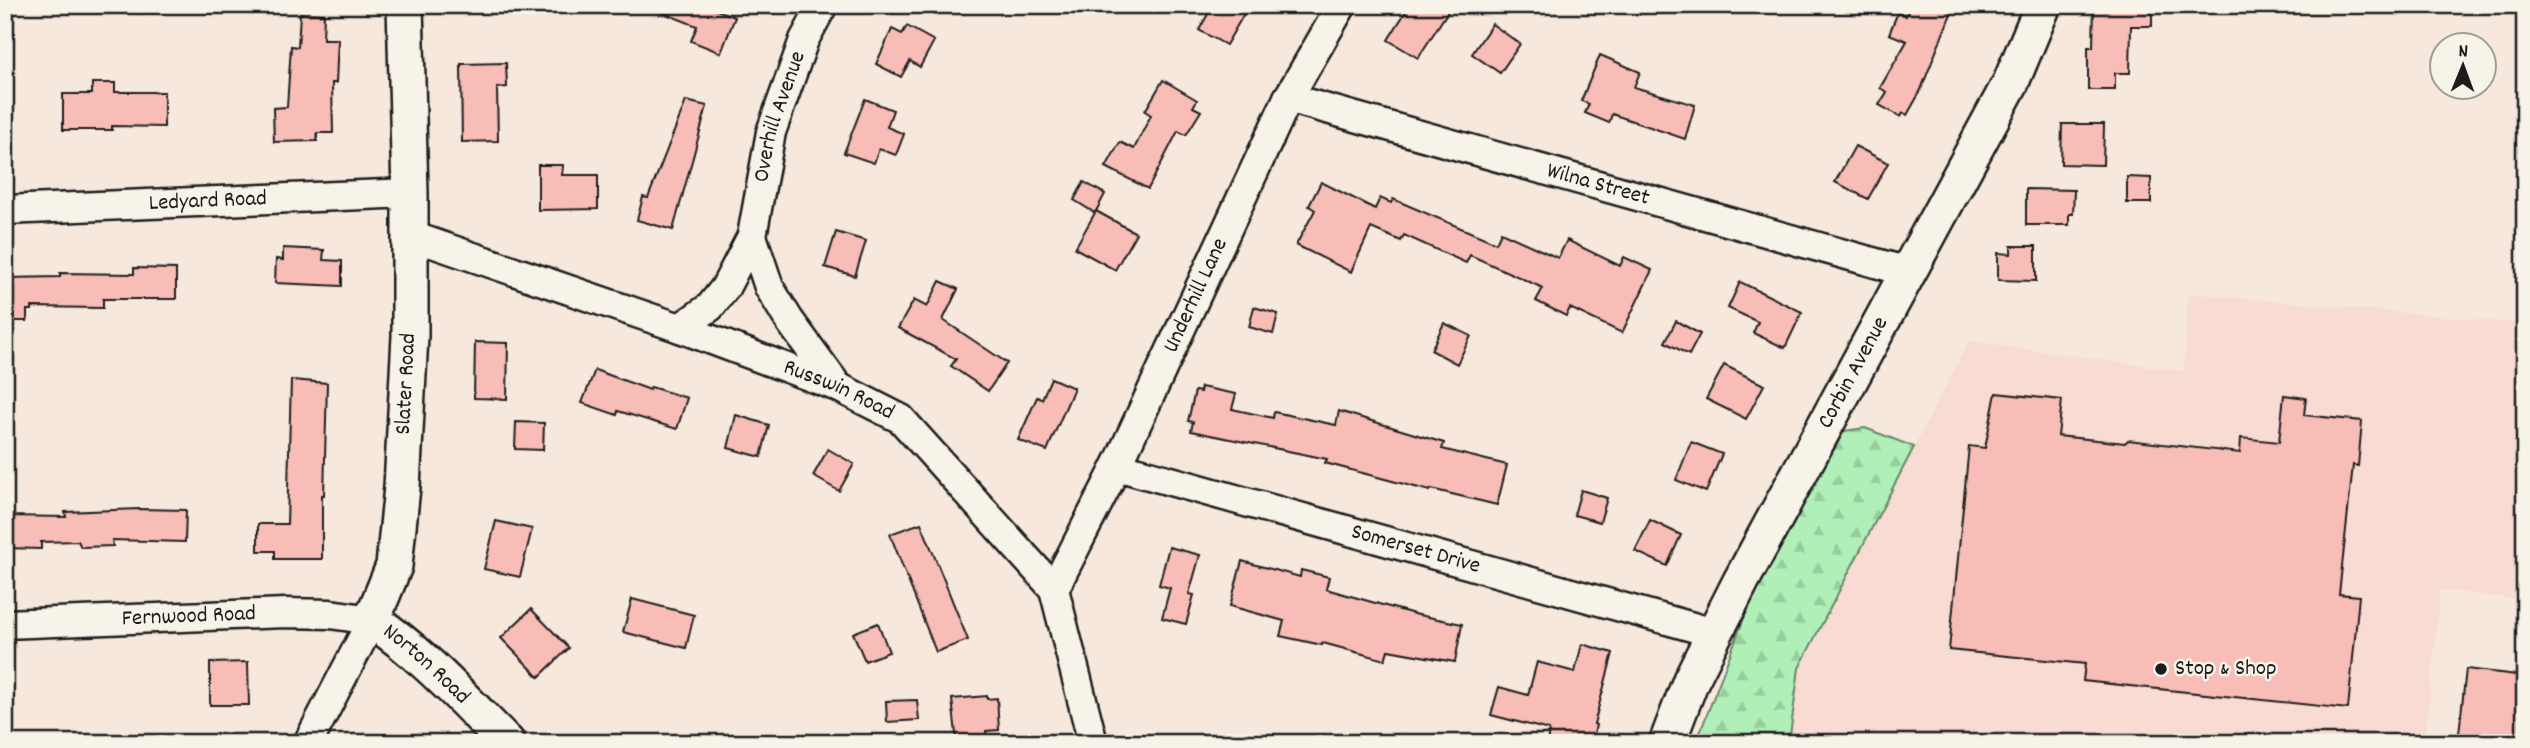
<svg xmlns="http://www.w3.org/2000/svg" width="2530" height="748" font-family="Dekko,sans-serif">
  <defs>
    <pattern id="forest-firs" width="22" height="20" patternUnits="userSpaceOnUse" patternTransform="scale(1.75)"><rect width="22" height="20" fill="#b0efb7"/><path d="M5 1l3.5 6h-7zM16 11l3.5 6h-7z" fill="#97cc9d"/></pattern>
  </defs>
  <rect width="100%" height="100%" fill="#f7e8de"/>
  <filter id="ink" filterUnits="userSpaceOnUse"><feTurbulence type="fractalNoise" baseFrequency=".0143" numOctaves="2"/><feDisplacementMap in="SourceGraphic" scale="14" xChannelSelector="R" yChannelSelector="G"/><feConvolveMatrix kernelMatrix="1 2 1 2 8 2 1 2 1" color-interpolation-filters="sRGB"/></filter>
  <g filter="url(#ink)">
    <polygon fill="#f8dbd2" points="2188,293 2525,324 2525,600 2440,590 2425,743 1789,743 1799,668 1969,341 2184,371"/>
    <polygon fill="url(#forest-firs)" stroke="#66866a" stroke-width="2" points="1865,428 1914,447 1799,668 1789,743 1696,743 1756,587 1844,431"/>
    <g fill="#f9bdb7" stroke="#1c1c1c" stroke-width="2">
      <polygon points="649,5 704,5 735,17 721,53 691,41 697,26 648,7"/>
      <polygon points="1213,5 1233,5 1245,12 1226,45 1199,30"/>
      <polygon points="1410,5 1452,5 1418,58 1388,40"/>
      <polygon points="1910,5 1936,5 1952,11 1920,92 1907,115 1903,113 1901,117 1879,105 1887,92 1880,88 1907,41 1889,34 1898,12 1906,16"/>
      <polygon points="2094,5 2152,6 2152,26 2131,26 2130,73 2115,73 2115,90 2088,90 2088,47 2093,47"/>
      <polygon points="300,13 324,14 323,39 338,39 336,83 332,83 333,133 317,133 317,141 274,142 273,108 287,107 291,46 298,47"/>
      <polygon points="1492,24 1520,44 1500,73 1472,54"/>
      <polygon points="907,26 934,41 920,67 910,61 901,77 876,64 892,29 902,34"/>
      <polygon points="1600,55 1640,72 1634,87 1695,105 1685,139 1612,114 1609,123 1585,113 1589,104 1581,101"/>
      <polygon points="506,63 507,87 497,88 498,141 462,142 461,64"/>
      <polygon points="1163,80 1197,100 1193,107 1201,111 1186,135 1178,131 1148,189 1106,167 1120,142 1134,149 1151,115 1145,111"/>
      <polygon points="92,83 115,83 115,92 164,92 164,127 112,126 112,130 63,130 63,94 92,94"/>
      <polygon points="865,99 893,110 887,127 904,134 896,155 879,149 874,163 844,153"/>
      <polygon points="686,101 707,106 673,230 637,220 643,197 648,198"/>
      <polygon points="2062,124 2104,124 2103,165 2061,164"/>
      <polygon points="1855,146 1888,163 1868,199 1835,182"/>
      <polygon points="538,165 563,165 562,175 598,175 598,209 538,210"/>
      <polygon points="2127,177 2151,178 2151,203 2127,203"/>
      <polygon points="1084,182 1105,194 1095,213 1074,200"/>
      <polygon points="1321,182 1375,209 1380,198 1391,203 1393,199 1496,243 1501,232 1558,258 1567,240 1620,266 1624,257 1652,270 1622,333 1570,308 1566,316 1536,301 1543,288 1470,255 1466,263 1404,235 1401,241 1371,228 1351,272 1296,245 1315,210 1309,206"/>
      <polygon points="2026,189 2074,190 2073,214 2069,214 2069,225 2026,225"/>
      <polygon points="1096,211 1136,233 1115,270 1075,248"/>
      <polygon points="836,232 866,241 855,276 825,267"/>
      <polygon points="2011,246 2036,246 2036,281 1998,280 1998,253 2011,254"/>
      <polygon points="283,248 324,250 323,260 342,261 342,286 275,283 276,259 283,260"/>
      <polygon points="134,268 176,269 176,299 103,299 103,308 32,307 32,310 27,310 27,321 5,321 5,278 60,277 60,273 134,274"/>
      <polygon points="940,281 958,289 943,320 1007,363 988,391 951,366 956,359 898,328 914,300 927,307"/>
      <polygon points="1740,282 1802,312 1785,348 1753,333 1758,322 1728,308"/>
      <polygon points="1254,307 1278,314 1273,334 1249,327"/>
      <polygon points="1676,321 1700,334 1689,355 1665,342"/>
      <polygon points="1444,323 1471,336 1457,364 1431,350"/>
      <polygon points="475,342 508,343 507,399 474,398"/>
      <polygon points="1724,365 1764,385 1746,419 1706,399"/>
      <polygon points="595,370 650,390 651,387 687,398 677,429 618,411 617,415 582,403"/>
      <polygon points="1051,378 1074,388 1047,451 1018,440 1037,397 1042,399"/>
      <polygon points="291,380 327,383 324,495 322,495 322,559 275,559 275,551 258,551 258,524 287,524"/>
      <polygon points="1201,387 1236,394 1232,409 1273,418 1274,412 1336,425 1339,411 1444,443 1442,449 1507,465 1497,505 1431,489 1430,491 1325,463 1327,459 1191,431 1193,422 1188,421 1195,391 1200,392"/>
      <polygon points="1996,393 2062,400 2058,436 2125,443 2128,440 2240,453 2241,438 2279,442 2284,395 2306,398 2304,415 2362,421 2358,466 2353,465 2339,594 2359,596 2348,709 2083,681 2085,664 1949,650 1969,446 1985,448"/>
      <polygon points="736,415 769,425 761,457 728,448"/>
      <polygon points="516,422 544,423 543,450 515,449"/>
      <polygon points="1691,442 1722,454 1706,492 1676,480"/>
      <polygon points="828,449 854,464 839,491 813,476"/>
      <polygon points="1581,490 1607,498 1600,522 1574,515"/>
      <polygon points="139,509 186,510 185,542 112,540 113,546 81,547 78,541 41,542 41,549 5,548 5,516 66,517 65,512"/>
      <polygon points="1650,520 1681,535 1667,566 1635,551"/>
      <polygon points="496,521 532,529 520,577 484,569"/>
      <polygon points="921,523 968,640 936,652 890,534"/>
      <polygon points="1169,547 1200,555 1189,594 1194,595 1186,624 1162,618 1170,588 1159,585"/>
      <polygon points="1242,561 1300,577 1301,570 1329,577 1326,589 1414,614 1462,624 1455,662 1388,650 1385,660 1323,643 1322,645 1280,636 1284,621 1230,606"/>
      <polygon points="632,599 694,615 686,648 623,632"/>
      <polygon points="531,609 569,648 539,677 501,638"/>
      <polygon points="878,623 889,652 865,661 853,633"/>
      <polygon points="1582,644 1613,653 1594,724 1596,725 1592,743 1547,743 1549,730 1491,715 1499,687 1528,695 1537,662 1575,672"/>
      <polygon points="248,662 249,705 210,705 210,663"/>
      <polygon points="2466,669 2525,676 2525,743 2458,743"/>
      <polygon points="987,696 987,699 997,698 999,730 986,731 987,741 957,743 952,699"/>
      <polygon points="917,700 919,720 887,722 886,701"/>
    </g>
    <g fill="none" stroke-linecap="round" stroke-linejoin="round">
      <defs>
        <g id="minor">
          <path id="s1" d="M 1288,98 L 1908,272"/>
          <path id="s2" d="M 5,210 L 410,193"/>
          <path id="s3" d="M 409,235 L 680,328 L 838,387 L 901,419 L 1054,589 L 1093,743"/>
          <polyline points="752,236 769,287 789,320 838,387"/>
          <path id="s4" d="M 680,328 L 710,307 L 725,288 L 752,236 L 771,132 L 804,40 L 823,5"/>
          <path id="s5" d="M 1117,466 L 1714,633"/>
          <path id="s6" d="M 1054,589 L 1117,466 L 1288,98 L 1342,5"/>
          <path id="s7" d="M 5,624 L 286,613 L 330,614 L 372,620 L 308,743"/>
        </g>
        <g id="major">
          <path id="s8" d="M 405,5 L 410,193 L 410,336 L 402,487 L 394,566 L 372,620 C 423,654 464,700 507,743"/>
          <path id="s9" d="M 1667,743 L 1691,680 L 1741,581 L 2011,82 L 2043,5"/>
        </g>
      </defs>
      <use href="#minor" stroke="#1c1c1c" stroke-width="33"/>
      <use href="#major" stroke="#1c1c1c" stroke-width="40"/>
      <use href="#minor" stroke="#f7f3e8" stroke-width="28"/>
      <use href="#major" stroke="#f7f3e8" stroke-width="35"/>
    </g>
  </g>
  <circle fill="#1c1c1c" stroke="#f7f3e8" stroke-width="2.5" cx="2161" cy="669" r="7"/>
  <g text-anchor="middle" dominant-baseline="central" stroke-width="5" stroke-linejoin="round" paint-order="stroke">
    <g font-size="23" fill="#1c1c1c" stroke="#f7f3e8">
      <text stroke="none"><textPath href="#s4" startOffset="242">Overhill Avenue</textPath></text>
      <text stroke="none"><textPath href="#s1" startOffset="322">Wilna Street</textPath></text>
      <text stroke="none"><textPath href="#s2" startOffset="203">Ledyard Road</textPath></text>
      <text stroke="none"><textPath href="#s6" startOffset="326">Underhill Lane</textPath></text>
      <text stroke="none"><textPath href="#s9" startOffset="415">Corbin Avenue</textPath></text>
      <text transform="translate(407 384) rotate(-87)">Slater Road</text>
      <text stroke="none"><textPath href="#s3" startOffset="457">Russwin Road</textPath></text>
      <text stroke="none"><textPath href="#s5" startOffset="310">Somerset Drive</textPath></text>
      <text stroke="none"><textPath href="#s7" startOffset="184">Fernwood Road</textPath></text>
      <text stroke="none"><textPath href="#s8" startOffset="690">Norton Road</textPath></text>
    </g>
    <g font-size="23" fill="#1c1c1c" stroke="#f7f3e8" text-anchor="start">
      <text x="2175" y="669">Stop &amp; Shop</text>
    </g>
  </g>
  <rect width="2530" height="748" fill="none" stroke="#f7f3e8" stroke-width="28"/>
  <rect x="14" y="14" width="2502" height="720" fill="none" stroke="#1c1c1c" stroke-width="2.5" filter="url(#ink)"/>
  <g transform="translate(2463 66) rotate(1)"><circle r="33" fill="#f7f3e8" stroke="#9f9d96" stroke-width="2"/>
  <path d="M0-5L12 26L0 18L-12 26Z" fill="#1c1c1c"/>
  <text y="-10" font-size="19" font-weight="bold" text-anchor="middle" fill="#1c1c1c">N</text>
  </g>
</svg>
